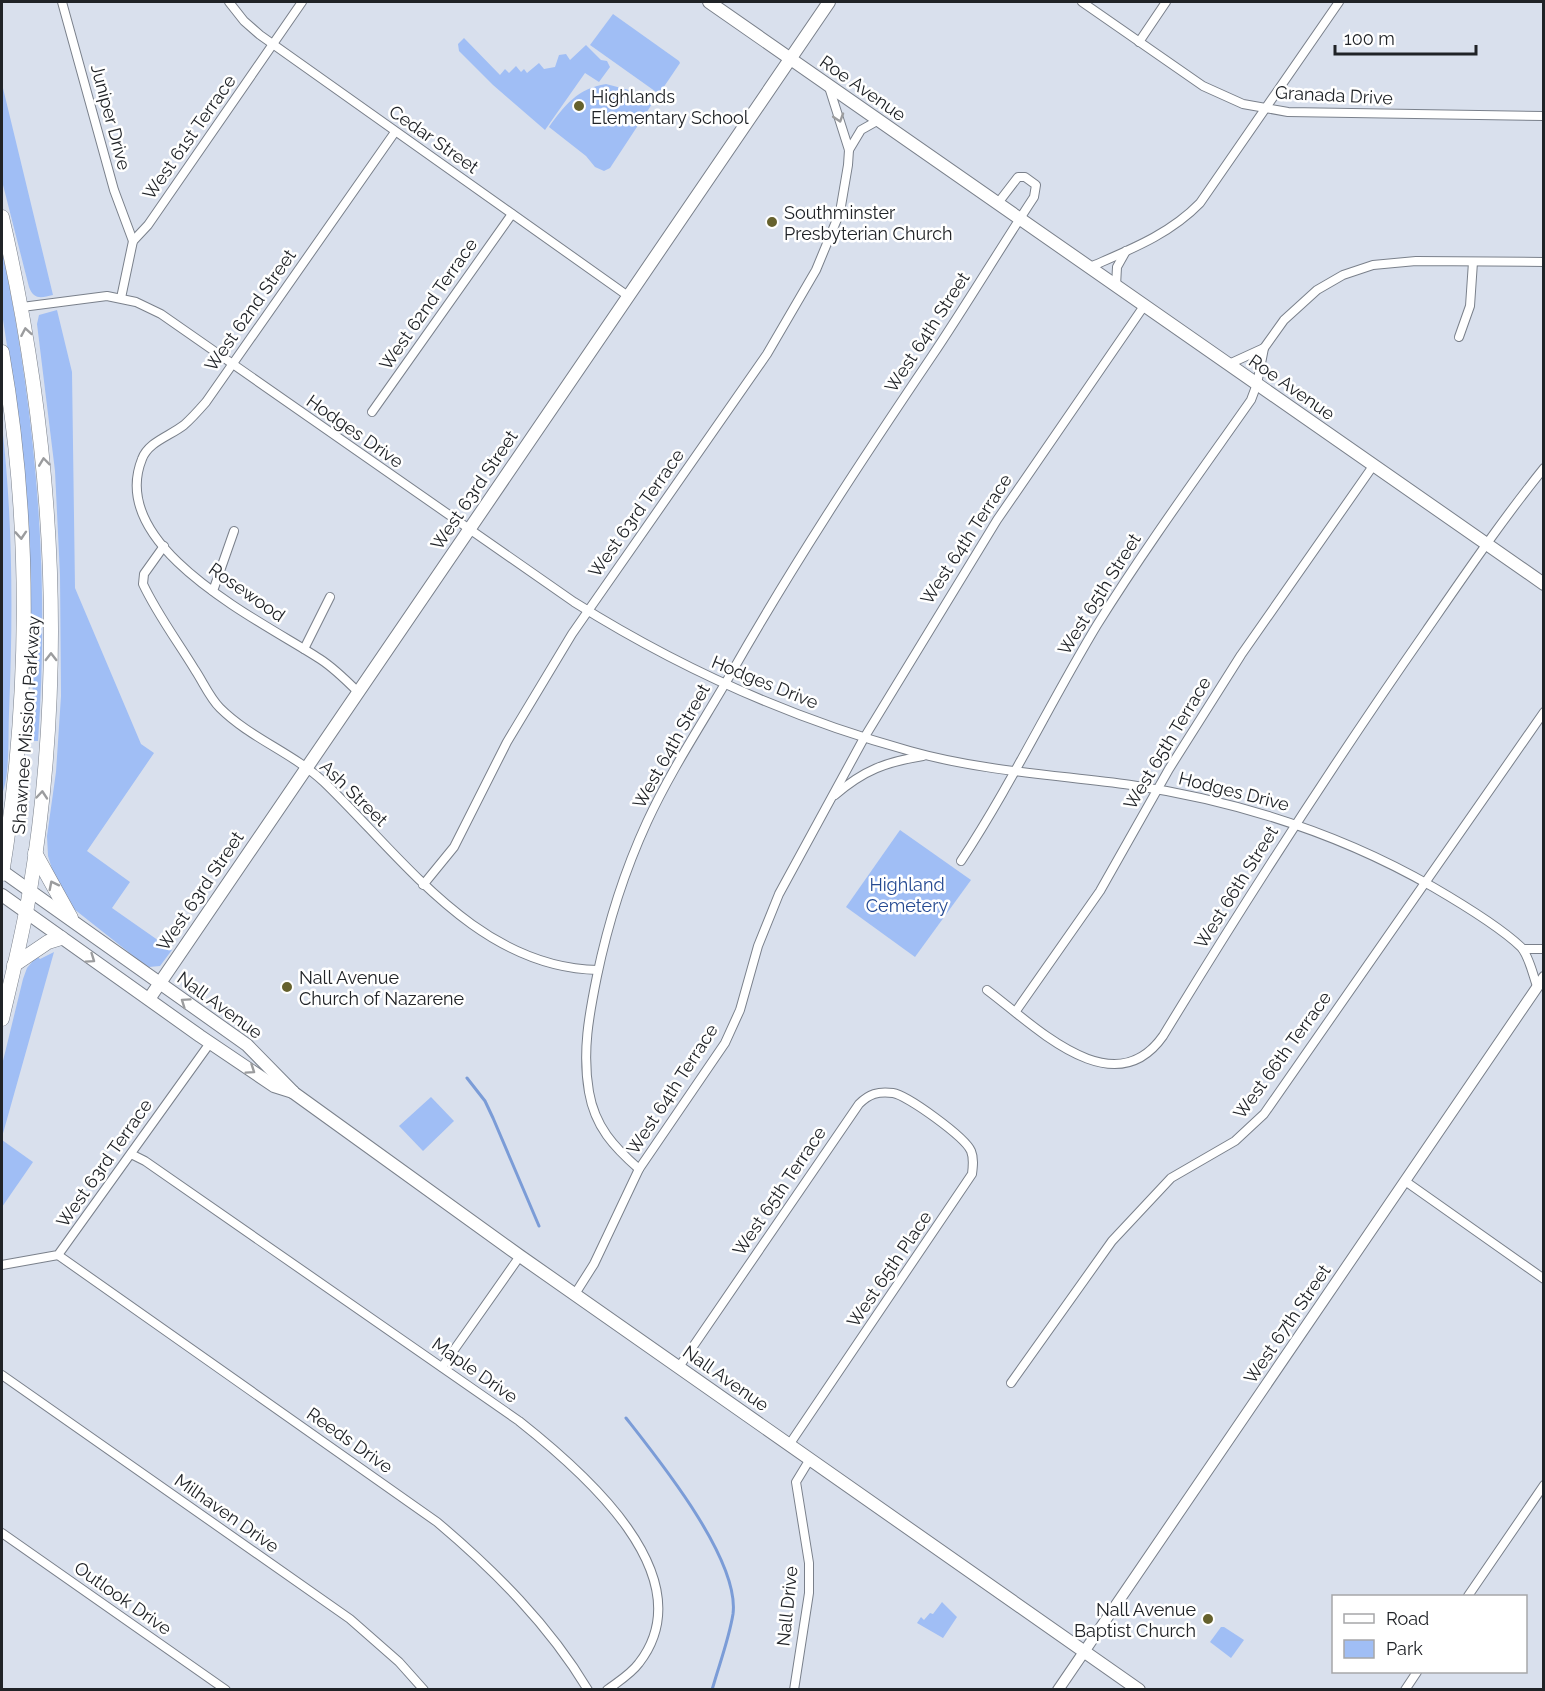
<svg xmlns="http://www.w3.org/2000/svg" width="1545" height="1691" font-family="Raleway,sans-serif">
  <rect width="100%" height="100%" fill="#d9e0ed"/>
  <g fill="#a0bef5">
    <polygon points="613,14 679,61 680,63 659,94 590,45"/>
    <polygon points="464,38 500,75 505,69 509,73 516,66 521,72 524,69 527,73 539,63 544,69 555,67 559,55 566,54 570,60 586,45 601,60 607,61 610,67 599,82 585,73 545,130 493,85 459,51 458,44"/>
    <path d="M 2,84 L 53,295 C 41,298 34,300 29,287 L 2,181 Z"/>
    <path d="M 606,84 L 629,90 L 652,104 L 610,168 L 604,171 L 595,167 L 586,156 L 549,127 C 564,106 578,88 606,84 Z"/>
    <path d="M 2,249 C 36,414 50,573 38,741 L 34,741 L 28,520 L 18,418 L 2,313 Z"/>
    <polygon points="57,310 72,372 75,588 141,744 154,753 87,851 130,882 112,908 172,950 160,966 149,967 141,962 74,909 57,885 48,856 47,836 56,772 61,696 60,575 55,471 37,324 39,315"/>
    <path d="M 2,425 C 13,521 13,616 9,713 C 8,735 10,776 2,794 Z"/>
    <polygon points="900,830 971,880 915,957 846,907"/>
    <polygon points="54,952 2,1137 2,1065 23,979 27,968 37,956 40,959"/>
    <polygon points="431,1097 454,1121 423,1151 399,1126"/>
    <polygon points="2,1140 33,1162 2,1207"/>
    <polygon points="942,1602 957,1617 943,1638 917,1623 921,1617 924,1620 930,1613 933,1614"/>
    <polygon points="1221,1627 1224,1627 1244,1640 1231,1658 1210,1642"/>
  </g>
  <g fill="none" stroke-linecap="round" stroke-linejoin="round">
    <g stroke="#7b9cd7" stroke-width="3">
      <polyline points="467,1078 485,1101 493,1118 539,1226"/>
      <path d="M 626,1418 C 659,1460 740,1560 733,1614 C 729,1639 719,1665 712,1690"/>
    </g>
    <defs>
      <g id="minor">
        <polyline points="62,2 114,190 133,241"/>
        <polyline points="229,2 244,21 260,35 628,296"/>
        <polyline points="1082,2 1203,86 1243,104 1288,112 1544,116"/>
        <polyline points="1139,42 1166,2"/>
        <polyline points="849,150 861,130 877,121"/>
        <path d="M 1090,267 C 1129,250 1169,235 1200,203 L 1339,2"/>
        <polyline points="1116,286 1117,267 1126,251"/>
        <polyline points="121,298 133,241 148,225 302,2"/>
        <path d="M 22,307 L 107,296 L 136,302 L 161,314 L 574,602 C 679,668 790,718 910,751 C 981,771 1058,775 1131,785 C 1238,801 1339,833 1433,887 C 1457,901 1501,928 1521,947 C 1529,956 1533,975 1537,986"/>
        <polyline points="1459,337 1470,306 1473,262"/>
        <polyline points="1229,364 1264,348 1284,320 1317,290 1343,275 1373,265 1416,261 1544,262"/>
        <polyline points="372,412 512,214"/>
        <path d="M 164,546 L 144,574 L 143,584 C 157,614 178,642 195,670 C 203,682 210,698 220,708 C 250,738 293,753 324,782 C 402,857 478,968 598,970"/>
        <polyline points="213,591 234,531"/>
        <polyline points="304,649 330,597"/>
        <path d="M 358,692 C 346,680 334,668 320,659 C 262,621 106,548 142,459 C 148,442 170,436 184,425 C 192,418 199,410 206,402 L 395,132"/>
        <path d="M 835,795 C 864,770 886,762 923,756"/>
        <path d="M 961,861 C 1011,785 1050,703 1097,625 C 1145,548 1199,474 1251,400 L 1257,384 L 1264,348"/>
        <polyline points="423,885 454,847 507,742 572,634 767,354 816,270 840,212 848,165 849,150 829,87"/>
        <polyline points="1523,949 1544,949"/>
        <path d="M 987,990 C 1034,1025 1113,1107 1163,1036 C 1247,898 1334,763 1426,631 C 1464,576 1502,520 1544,468"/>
        <polyline points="1016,1011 1100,891 1169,769 1241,655 1373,466"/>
        <path d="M 131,1154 L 145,1161 L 519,1421 C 581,1470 706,1576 639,1663 C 631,1674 619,1681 607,1690"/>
        <path d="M 639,1169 C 614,1147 595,1127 589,1092 C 582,1052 589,1015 597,976 C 608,923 624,872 647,822 C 670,772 701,725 729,677 C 792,566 861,461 932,356 C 967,304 999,250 1034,197 L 1036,185 L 1025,177 L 1018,177 L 998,203"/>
        <polyline points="1405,1181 1544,1279"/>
        <path d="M 58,1255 L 437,1522 C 495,1571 549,1625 588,1690"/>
        <polyline points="2,1265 58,1255 210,1043"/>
        <polyline points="575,1294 594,1264 639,1169 725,1043 740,1010 758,946 779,894 864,738 997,520 1144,306"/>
        <polyline points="442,1367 520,1256"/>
        <path d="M 679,1367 L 859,1104 C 869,1094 878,1091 893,1093 C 907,1095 965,1137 971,1151 C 974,1158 973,1166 972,1174 L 789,1445"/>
        <polyline points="2,1375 350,1619 399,1662 424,1690"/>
        <polyline points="1011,1383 1112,1241 1171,1178 1235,1141 1264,1114 1544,712"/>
        <polyline points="2,1533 226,1690"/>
        <polyline points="1468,1596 1544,1485"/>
        <polyline points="794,1690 809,1593 809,1563 796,1482 810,1459"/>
        <polyline points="1405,1690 1417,1672"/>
      </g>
      <polyline id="tertiary" points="1058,1690 1544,977"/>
      <g id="secondary">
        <polyline points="709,2 1544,584"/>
        <polyline points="2,871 247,1045 294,1093 520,1256 1139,1690"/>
        <polyline points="2,895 200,1036 274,1086 293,1092"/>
        <polyline points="149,999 829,2"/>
      </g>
      <g id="trunk">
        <path d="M 2,217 C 53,438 67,666 30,890 C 23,933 12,976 2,1019"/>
        <path d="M 2,352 C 32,523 30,702 2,874"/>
        <polyline points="35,853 71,918"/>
        <polyline points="14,965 48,942 61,938"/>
      </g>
    </defs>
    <use href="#minor" stroke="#7a808b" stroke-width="10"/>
    <use href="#tertiary" stroke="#7a808b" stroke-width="12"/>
    <use href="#secondary" stroke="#7a808b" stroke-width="14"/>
    <use href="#trunk" stroke="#7a808b" stroke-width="15"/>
    <use href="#minor" stroke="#fff" stroke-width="8"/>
    <use href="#tertiary" stroke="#fff" stroke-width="10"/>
    <use href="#secondary" stroke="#fff" stroke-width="12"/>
    <use href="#trunk" stroke="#fff" stroke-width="14"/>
  </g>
  <defs><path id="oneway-chevron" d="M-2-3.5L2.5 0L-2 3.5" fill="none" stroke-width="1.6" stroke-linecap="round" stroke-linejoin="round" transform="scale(1.5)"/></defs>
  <g stroke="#9b9c9e">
    <use href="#oneway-chevron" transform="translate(839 118) rotate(72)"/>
    <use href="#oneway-chevron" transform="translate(26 332) rotate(-100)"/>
    <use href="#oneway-chevron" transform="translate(44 462) rotate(-97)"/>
    <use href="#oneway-chevron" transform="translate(21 535) rotate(86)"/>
    <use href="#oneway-chevron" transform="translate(51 657) rotate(-90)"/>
    <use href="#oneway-chevron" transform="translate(42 795) rotate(-85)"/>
    <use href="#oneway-chevron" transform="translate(53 885) rotate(-117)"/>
    <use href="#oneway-chevron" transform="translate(91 959) rotate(35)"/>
    <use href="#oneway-chevron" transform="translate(185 1002) rotate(-145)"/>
    <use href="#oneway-chevron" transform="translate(251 1070) rotate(34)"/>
  </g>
  <g fill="#65612d" stroke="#fff" stroke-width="2">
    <circle cx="579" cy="106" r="6"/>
    <circle cx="772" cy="222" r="6"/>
    <circle cx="287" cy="987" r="6"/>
    <circle cx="1208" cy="1619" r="6"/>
  </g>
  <g text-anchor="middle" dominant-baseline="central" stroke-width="5" stroke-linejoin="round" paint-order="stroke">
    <g font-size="18" fill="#202327" stroke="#fff">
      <text transform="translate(863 88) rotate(35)">Roe Avenue</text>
      <text transform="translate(1334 95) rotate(3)">Granada Drive</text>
      <text transform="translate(111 117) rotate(75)">Juniper Drive</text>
      <text transform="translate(189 137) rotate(-55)">West 61st Terrace</text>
      <text transform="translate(434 139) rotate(35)">Cedar Street</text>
      <text transform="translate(428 304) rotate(-55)">West 62nd Terrace</text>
      <text transform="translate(250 310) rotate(-55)">West 62nd Street</text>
      <text transform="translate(927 332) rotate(-57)">West 64th Street</text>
      <text transform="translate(1292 387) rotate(35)">Roe Avenue</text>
      <text transform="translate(355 431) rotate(35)">Hodges Drive</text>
      <text transform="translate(474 490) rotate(-56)">West 63rd Street</text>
      <text transform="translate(636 513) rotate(-55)">West 63rd Terrace</text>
      <text transform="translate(966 539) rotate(-57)">West 64th Terrace</text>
      <text transform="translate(247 592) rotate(35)">Rosewood</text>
      <text transform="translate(1099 594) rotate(-58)">West 65th Street</text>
      <text transform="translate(765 682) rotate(22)">Hodges Drive</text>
      <text transform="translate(26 725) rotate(-86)">Shawnee Mission Parkway</text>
      <text transform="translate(1167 743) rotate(-59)">West 65th Terrace</text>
      <text transform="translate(671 746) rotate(-61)">West 64th Street</text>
      <text transform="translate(1234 791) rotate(14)">Hodges Drive</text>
      <text transform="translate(354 793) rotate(44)">Ash Street</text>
      <text transform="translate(1236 887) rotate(-58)">West 66th Street</text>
      <text transform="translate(200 891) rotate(-56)">West 63rd Street</text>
      <text transform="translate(220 1005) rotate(36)">Nall Avenue</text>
      <text transform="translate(1282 1055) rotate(-54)">West 66th Terrace</text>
      <text transform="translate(672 1089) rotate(-57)">West 64th Terrace</text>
      <text transform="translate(104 1163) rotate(-55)">West 63rd Terrace</text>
      <text transform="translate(779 1191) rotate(-56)">West 65th Terrace</text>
      <text transform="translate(889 1269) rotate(-56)">West 65th Place</text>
      <text transform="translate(1287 1324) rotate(-56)">West 67th Street</text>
      <text transform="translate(475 1370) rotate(35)">Maple Drive</text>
      <text transform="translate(726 1378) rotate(35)">Nall Avenue</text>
      <text transform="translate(350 1440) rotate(35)">Reeds Drive</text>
      <text transform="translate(227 1513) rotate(35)">Milhaven Drive</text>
      <text transform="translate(123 1598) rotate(35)">Outlook Drive</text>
      <text transform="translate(787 1606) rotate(-84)">Nall Drive</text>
    </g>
    <g font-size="18" fill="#202327" stroke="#fff" text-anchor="start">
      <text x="591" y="96">Highlands<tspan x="591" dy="21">Elementary School</tspan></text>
      <text x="784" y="212">Southminster<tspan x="784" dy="21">Presbyterian Church</tspan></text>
      <text x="299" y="977">Nall Avenue<tspan x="299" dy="21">Church of Nazarene</tspan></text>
      <text x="1196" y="1609" text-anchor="end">Nall Avenue<tspan x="1196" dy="21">Baptist Church</tspan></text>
    </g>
    <g font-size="18" fill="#254a92" stroke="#fff">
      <text x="907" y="884">Highland<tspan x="907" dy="21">Cemetery</tspan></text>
    </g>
  </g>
  <rect width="1545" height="1691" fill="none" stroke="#202327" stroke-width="6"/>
  <rect x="1332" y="1595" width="195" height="78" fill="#ffffff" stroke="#a6a7a9" stroke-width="1.5"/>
  <rect x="1344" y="1614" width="30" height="9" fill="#ffffff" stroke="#a6a7a9" stroke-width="1.5"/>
  <text x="1386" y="1625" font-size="18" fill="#202327">Road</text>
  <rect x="1344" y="1640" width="30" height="18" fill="#a0bef5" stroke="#a6a7a9" stroke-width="1.5"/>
  <text x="1386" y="1655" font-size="18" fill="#202327">Park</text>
  <path d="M1335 45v9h141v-9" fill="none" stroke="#202327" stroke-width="3"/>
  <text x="1344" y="45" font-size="18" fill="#202327" stroke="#ffffff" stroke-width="4.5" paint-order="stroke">100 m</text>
</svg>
